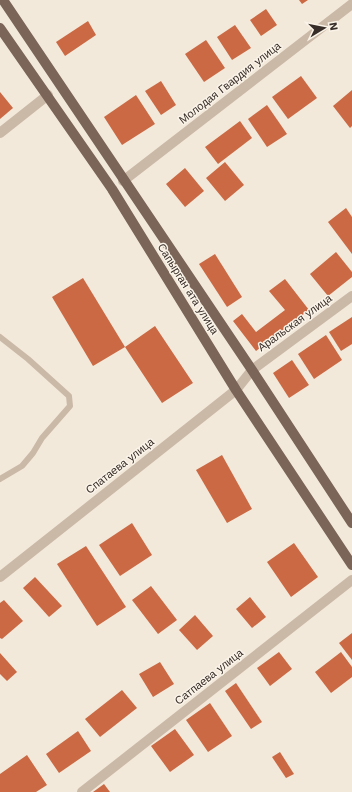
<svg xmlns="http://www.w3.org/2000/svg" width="352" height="792" font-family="'Work Sans',sans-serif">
  <rect width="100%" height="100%" fill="#f3e9db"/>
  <g fill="#ca6943">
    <polygon points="299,0 308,0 302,4"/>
    <polygon points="266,9 277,25 261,36 250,20"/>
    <polygon points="88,21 96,35 65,56 56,42"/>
    <polygon points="235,25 251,48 232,60 217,37"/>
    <polygon points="206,40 225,68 204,82 185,54"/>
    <polygon points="301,76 317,98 288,119 272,97"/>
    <polygon points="161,81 176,105 161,115 145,91"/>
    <polygon points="352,90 352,126 350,128 333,106"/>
    <polygon points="0,92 13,108 0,119"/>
    <polygon points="136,95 155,124 122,145 104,117"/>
    <polygon points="267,105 287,134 267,147 248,119"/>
    <polygon points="240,121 252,138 218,164 205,147"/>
    <polygon points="225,162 244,185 225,201 206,178"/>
    <polygon points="185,168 204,191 185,207 166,184"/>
    <polygon points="346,208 352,217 352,254 328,222"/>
    <polygon points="336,252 352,272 352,277 328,296 310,274"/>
    <polygon points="215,254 242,297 227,307 199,264"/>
    <polygon points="83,278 125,347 93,366 52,297"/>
    <polygon points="285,279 309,310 256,351 233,321 242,314 256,332 285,310 269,291"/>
    <polygon points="352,317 352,344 341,351 329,332"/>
    <polygon points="155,326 193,383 162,403 125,347"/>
    <polygon points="326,335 342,360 314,379 298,354"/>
    <polygon points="292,360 309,385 289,398 273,373"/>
    <polygon points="222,455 252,509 227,523 196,470"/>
    <polygon points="132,523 152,555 120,576 99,545"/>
    <polygon points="294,543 318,577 291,597 267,562"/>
    <polygon points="86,546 126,607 97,626 57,564"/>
    <polygon points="35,577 62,606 49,617 23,588"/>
    <polygon points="151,586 177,620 158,634 132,600"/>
    <polygon points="250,597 266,617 252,628 236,609"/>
    <polygon points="4,600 23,621 2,639 0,638 0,603"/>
    <polygon points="195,615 213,636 197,650 179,630"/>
    <polygon points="352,633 352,660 339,643"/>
    <polygon points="279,652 292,669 270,686 257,668"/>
    <polygon points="341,652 352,667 352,677 331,693 315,672"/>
    <polygon points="0,653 17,672 7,681 0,674"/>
    <polygon points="160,662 174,684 153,697 139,674"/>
    <polygon points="236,683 262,722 251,729 225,691"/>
    <polygon points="122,690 137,708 100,737 85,719"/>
    <polygon points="210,703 232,736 208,752 186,720"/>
    <polygon points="175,729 194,755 170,772 151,746"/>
    <polygon points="78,731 91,751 59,773 46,754"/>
    <polygon points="280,752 294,774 286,778 272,757"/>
    <polygon points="27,755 47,785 36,792 0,792 0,774"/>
    <polygon points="104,784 110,792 93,792"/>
  </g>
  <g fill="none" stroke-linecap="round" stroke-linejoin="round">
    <polyline stroke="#cbb9a7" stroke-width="6" points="0,337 28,359 69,396 70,406 42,438 33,453 22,466 0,479"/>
    <g stroke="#cbb9a7" stroke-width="10">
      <polyline points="0,133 48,95"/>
      <polyline points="123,181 352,4"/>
      <polyline points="0,577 236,390 252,370 352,296"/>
      <polyline points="82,792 352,580"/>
    </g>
    <g stroke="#7a6558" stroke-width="10">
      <polyline points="3,0 252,370 352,523"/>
      <polyline points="0,28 112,189 236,390 352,565"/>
    </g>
  </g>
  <g text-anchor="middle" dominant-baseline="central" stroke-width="3" stroke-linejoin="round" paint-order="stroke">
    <g font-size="11" fill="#372d28" stroke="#faf3e8">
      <text transform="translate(230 83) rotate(-38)">Молодая Гвардия улица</text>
      <text transform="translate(188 289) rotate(58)">Сапырган ата улица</text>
      <text transform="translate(295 323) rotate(-36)">Аральская улица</text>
      <text transform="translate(120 466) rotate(-38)">Спатаева улица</text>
      <text transform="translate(209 677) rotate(-38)">Сатпаева улица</text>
    </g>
  </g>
  <g transform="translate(324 28) rotate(80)" stroke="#faf3e8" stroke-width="3" paint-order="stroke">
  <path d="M0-3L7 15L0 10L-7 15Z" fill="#372d28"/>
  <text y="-6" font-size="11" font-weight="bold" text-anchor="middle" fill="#372d28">N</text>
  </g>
</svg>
